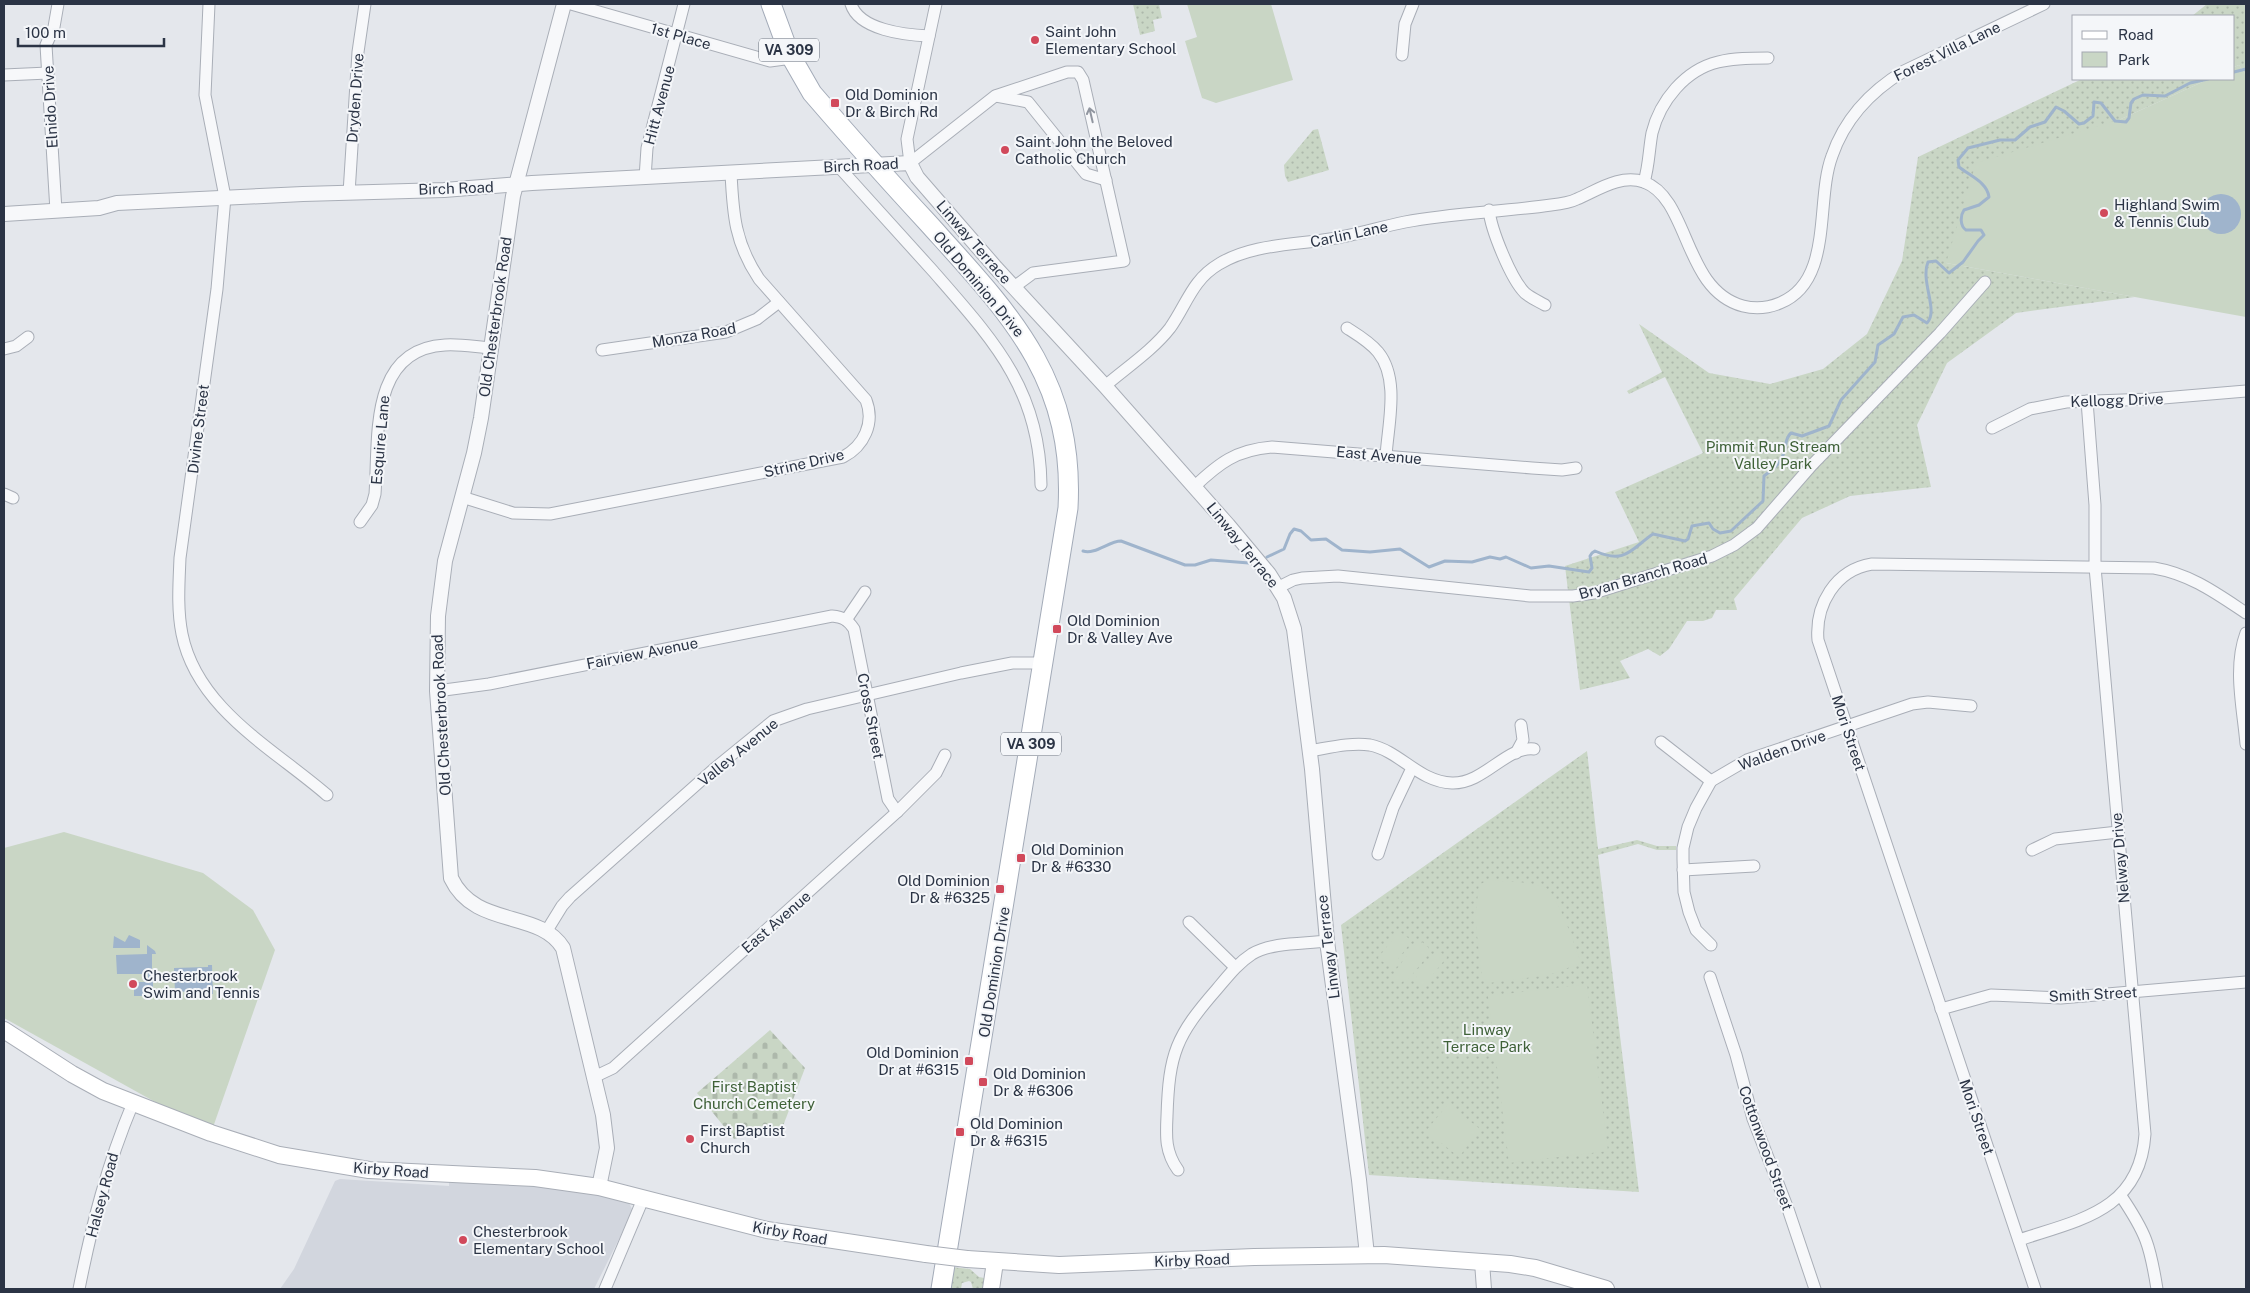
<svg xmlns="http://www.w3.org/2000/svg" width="2250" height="1293" font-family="'Public Sans',sans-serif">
  <defs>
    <pattern id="green-dots" width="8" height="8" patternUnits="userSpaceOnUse" patternTransform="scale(1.25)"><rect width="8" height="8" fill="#c9d6c5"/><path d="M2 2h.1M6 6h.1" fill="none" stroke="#adb8ab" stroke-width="1.8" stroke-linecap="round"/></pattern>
    <pattern id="cemetery-stones" width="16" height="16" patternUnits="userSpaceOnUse" patternTransform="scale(1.25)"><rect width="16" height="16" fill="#c9d6c5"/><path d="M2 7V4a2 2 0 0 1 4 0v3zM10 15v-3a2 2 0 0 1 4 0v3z" fill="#adb8ab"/></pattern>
  </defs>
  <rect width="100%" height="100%" fill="#e4e7ec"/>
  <polygon fill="#d2d6de" points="449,1176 566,1184 627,1199 633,1211 594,1289 280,1289 294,1269 335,1181 340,1179 449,1186"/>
  <g fill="url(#green-dots)">
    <polygon points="1133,4 1159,4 1162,18 1153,20 1155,31 1140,35"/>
    <polygon points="2207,4 2246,4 2246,75 2239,65 2234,67 2234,16 2192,16"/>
    <polygon points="2082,79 2209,79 2121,119 1946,263 2135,297 2016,313 1947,363 1917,425 1931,487 1850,496 1802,518 1734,599 1737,610 1716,610 1712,618 1703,621 1687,621 1669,649 1660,656 1648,649 1620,661 1630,678 1580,690 1565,566 1639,542 1615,492 1703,453 1665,377 1629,394 1627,391 1662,372 1639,324 1709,373 1770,384 1823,369 1867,334 1902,261 1918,157"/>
    <polygon points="1318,129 1329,170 1288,182 1285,176 1284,165 1313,130"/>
    <polygon points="1587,751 1598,849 1637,840 1657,846 1676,846 1676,850 1657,850 1638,844 1598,855 1639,1192 1369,1175 1341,925"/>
    <polygon points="951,1267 970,1269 979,1277 984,1278 985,1289 973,1289 971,1282 969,1281 962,1283 961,1289 948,1289"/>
  </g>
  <polygon fill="url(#cemetery-stones)" points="770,1030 805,1068 783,1126 734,1139 697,1093"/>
  <g fill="#c9d6c5">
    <polygon points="1187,4 1271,4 1293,80 1216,103 1202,98 1185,41 1197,37"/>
    <polygon points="2239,65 2246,75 2246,317 1946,263 1976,163 2121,119 2209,79 2234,79 2234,67"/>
    <polygon points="64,832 203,873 253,910 275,950 211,1133 4,1018 4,848"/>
    <path d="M 1488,880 C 1503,882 1534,881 1546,888 C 1558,896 1576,948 1581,963 L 1549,975 L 1489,983 L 1482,977 L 1475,918 L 1479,885 Z"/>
    <polygon points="1399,931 1412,941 1391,968 1378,958"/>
    <polygon points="1422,942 1429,948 1426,951 1429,954 1407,981 1405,979 1401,983 1394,978 1398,973 1395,971 1416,944 1419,946"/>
    <polygon points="1437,950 1447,957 1422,988 1413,981"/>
    <polygon points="1587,984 1608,1151 1509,1163 1488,996"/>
    <polygon points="1448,1104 1480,1129 1459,1157 1426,1131"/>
  </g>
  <g fill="#9fb4cc">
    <circle cx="2221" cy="214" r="20"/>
    <polygon points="129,935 140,940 140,948 113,948 114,936 125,942"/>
    <polygon points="147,945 155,951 156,954 152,954 152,974 156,974 156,980 153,981 153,996 134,996 134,982 148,982 148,974 117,974 116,955 147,954"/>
    <polygon points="208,965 212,965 213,994 209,994 208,991 175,992 174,968 208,967"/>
  </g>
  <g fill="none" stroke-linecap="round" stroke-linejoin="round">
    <g stroke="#9fb4cc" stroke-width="3">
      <polyline points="2234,72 2246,69"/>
      <path d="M 1083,551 C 1095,555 1109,541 1121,541 L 1185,565 L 1195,565 L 1211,560 L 1249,563"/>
      <path d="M 1267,557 L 1284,549 L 1290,534 L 1294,529 L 1301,531 L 1311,540 L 1326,539 L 1342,550 L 1370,552 L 1400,549 L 1429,567 L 1445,561 L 1472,562 L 1490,557 L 1500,559 L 1506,557 L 1531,568 L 1549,566 L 1589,572 L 1592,568 L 1590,556 L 1592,553 L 1595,551 C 1626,565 1632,548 1653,534 L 1685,541 L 1688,539 L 1692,526 L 1709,523 L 1713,529 L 1720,533 L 1731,531 L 1763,501 L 1764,476 C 1772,470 1780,464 1783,455 C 1787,447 1784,439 1791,433 L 1802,436 L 1829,426 L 1841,400 L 1875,362 L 1878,345 L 1894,334 L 1903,317 L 1914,315 L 1927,323 C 1939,311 1920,281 1928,262 L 1936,261 L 1949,273 L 1963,262 L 1978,241 L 1984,235 L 1981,230 L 1966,230 C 1960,226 1960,216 1964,210 L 1979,205 L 1989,197 C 1987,182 1970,176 1959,167 L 1958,160 L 1968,148 L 2000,140 L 2015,140 L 2030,127 L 2045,122 L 2056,107 L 2064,111 L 2079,124 L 2084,123 L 2093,116 L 2094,102 L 2101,103 L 2115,121 L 2126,122 L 2129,118 L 2131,103 L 2134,99 L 2143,95 L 2165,96 L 2190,83 L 2208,79"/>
    </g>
    <defs>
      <g id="minor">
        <path d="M 209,4 L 205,95 L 225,197 L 217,289 L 180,558 C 179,583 177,609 182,634 C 197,709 274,749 327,795"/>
        <polyline points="571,4 770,61 792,58"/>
        <path d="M 851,4 C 859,30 905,35 929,36"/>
        <polyline points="936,4 907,139 910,163 995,96 1067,72 1078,72 1083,80 1124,261 1033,273 1014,287"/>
        <polyline points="1402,55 1405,24 1413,4"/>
        <polyline points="4,75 48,73"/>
        <polyline points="996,96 1028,102 1086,174 1106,180"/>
        <path d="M 839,167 C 870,201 901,236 933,271 C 993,340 1040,389 1041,485"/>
        <polyline points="645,178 647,148 684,4"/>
        <path d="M 1644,182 C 1649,166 1649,149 1652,133 C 1660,101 1685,70 1718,62 C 1734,58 1751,58 1768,58"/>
        <polyline points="349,193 358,52 365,4"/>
        <path d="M 1489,210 C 1491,230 1511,279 1525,293 C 1531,298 1538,301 1545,305"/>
        <polyline points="56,211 46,45 54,27 58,4"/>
        <path d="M 1347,328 C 1358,335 1370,342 1378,352 C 1400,379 1388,424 1386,456"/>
        <polyline points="4,349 16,346 28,337"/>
        <polyline points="602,350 726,332 757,319 779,302"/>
        <path d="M 1105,386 C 1126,368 1153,350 1170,328 C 1187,304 1192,280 1219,264 C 1251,244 1295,245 1330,239 C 1356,235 1380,227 1405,222 C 1453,213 1502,212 1551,205 C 1560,204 1569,203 1577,199 C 1598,190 1620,174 1644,182 C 1690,199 1683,290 1743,306 C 1755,309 1768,308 1780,303 C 1834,281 1815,201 1832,156 C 1845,118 1871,91 1904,71 L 2044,4"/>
        <polyline points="1992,428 2030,409 2066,402 2151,399 2246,391"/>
        <path d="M 1194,487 C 1219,463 1236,450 1272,447 L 1532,468 L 1562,470 L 1576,468"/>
        <polyline points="4,494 13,498"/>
        <path d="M 462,497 L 513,513 L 550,514 L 843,457 C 864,446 875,423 866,400 L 759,279 C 735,243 733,215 731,173"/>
        <path d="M 360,522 L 372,505 L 375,494 C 379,440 368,349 445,345 C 461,344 476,347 492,348"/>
        <polyline points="1279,587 1293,580 1302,578 1338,576 1530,596 1573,596 1594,593 1712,556 1734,545 1757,528 1812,465 1940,333 1985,282"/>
        <polyline points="846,620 865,592"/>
        <path d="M 2246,633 C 2233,668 2243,708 2246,744"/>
        <path d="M 437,691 L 489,684 L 832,616 C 843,617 848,620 854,629 L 888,799 L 897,812"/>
        <polyline points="1661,742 1711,781"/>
        <path d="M 1309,751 C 1328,748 1351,742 1370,745 C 1400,751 1419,782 1452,783 C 1484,784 1506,746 1534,749"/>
        <polyline points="1516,753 1523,740 1521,725"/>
        <polyline points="2032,850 2055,839 2118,832"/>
        <polyline points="1378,854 1393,808 1412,768"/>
        <polyline points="1683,870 1754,866"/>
        <polyline points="1189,922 1235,967"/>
        <polyline points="546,932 562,906 570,897 714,769 773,721 807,709 961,673 1012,663 1044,663"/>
        <polyline points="1711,945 1696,930 1689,912 1684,892 1683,859 1683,848 1688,827 1696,808 1711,781 1747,760 1912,704 1928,702 1971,706"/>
        <polyline points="1710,977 1736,1055 1753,1119 1788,1209 1815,1289"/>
        <polyline points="1941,1009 1991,995 2061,998 2246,982"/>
        <polyline points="594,1077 613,1068 897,812 936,773 945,755"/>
        <path d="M 1178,1170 C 1165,1152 1166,1136 1167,1116 C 1169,1053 1176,1036 1217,989 C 1228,976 1238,963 1252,954 C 1273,942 1303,944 1327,941"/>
        <path d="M 2121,1196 C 2146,1233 2150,1245 2157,1289"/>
        <path d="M 2019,1240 C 2079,1220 2140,1211 2145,1134 L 2095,567 L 2095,505 L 2087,401"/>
        <path d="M 79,1289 C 92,1224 107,1165 133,1103"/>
        <polyline points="605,1289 643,1199"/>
        <path d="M 2035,1289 L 1818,640 C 1815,605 1835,570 1872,564 L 2154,568 C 2190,574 2216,593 2246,613"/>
      </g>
      <g id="tertiary">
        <path d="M 564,4 L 513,196 L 481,418 L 474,453 L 445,561 L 438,616 L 437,691 L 451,878 C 475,929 539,909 563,948 L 603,1115 L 607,1148 L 599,1187"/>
        <polyline points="4,214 99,208 117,203 303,194 444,190 532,183 910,163 917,177 996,268 1105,386 1228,525 1269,574 1284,598 1294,629 1312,769 1327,941 1359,1180 1367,1255"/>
        <polyline points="1482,1262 1484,1289"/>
      </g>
      <g id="secondary">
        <polyline points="4,1030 72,1074 103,1091 211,1133 279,1155 369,1170 535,1178 599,1187 767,1230 926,1254"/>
        <polyline points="967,1259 1059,1265 1254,1257 1384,1255 1510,1264 1535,1268 1606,1289"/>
        <polyline points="991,1289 995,1262"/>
      </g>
      <path id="primary" d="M 771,4 L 789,53 L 812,93 C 850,137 889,181 928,223 C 1009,313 1075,378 1068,508 L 941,1289"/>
    </defs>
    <use href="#minor" stroke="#a9aeb7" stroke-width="13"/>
    <use href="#tertiary" stroke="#a9aeb7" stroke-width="16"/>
    <use href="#secondary" stroke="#a9aeb7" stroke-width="18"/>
    <use href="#primary" stroke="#a3abb8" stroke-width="21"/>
    <use href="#minor" stroke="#f7f8fa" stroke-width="11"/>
    <use href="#tertiary" stroke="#f7f8fa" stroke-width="14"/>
    <use href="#secondary" stroke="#fff" stroke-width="16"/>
    <use href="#primary" stroke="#fff" stroke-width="19"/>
    <defs>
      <polyline id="secondary-bridge" points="926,1254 967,1259"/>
    </defs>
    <use href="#secondary-bridge" stroke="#a9aeb7" stroke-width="18" stroke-linecap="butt"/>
    <use href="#secondary-bridge" stroke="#fff" stroke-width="16"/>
  </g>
  <defs><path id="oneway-shaft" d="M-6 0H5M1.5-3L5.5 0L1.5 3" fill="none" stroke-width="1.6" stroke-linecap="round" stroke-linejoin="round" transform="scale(1.25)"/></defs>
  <use stroke="#9196a0" href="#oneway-shaft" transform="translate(1091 115) rotate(-103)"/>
  <g fill="#d1495b" stroke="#f4f6f9" stroke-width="2">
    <circle cx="1035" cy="40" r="5"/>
    <rect x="830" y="98" width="10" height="10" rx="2.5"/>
    <circle cx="1005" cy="150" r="5"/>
    <circle cx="2104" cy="213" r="5"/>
    <rect x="1052" y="624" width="10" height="10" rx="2.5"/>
    <rect x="1016" y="853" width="10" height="10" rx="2.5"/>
    <rect x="995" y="884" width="10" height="10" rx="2.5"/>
    <circle cx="133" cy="984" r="5"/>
    <rect x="964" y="1056" width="10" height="10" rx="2.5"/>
    <rect x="978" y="1077" width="10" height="10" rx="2.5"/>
    <rect x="955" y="1127" width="10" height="10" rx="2.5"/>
    <circle cx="690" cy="1139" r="5"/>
    <circle cx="463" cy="1240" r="5"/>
  </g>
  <g text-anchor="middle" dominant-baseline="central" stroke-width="4" stroke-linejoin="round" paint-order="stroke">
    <g fill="#f4f6f9" stroke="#676e7b" stroke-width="1">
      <rect x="759" y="38.5" width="60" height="23" rx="4"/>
      <rect x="1001" y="732.5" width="60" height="23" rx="4"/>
    </g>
    <g font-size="14" font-weight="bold" fill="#2b3445">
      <text x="789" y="50">VA 309</text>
      <text x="1031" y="744">VA 309</text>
    </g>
    <g font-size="15" fill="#2b3445" stroke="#f4f6f9" text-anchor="start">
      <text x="1045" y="31">Saint John<tspan x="1045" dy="17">Elementary School</tspan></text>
      <text x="845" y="94">Old Dominion<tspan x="845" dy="17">Dr &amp; Birch Rd</tspan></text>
      <text x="1015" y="141">Saint John the Beloved<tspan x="1015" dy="17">Catholic Church</tspan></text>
      <text x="2114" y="204">Highland Swim<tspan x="2114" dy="17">&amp; Tennis Club</tspan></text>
      <text x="1067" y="620">Old Dominion<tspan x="1067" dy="17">Dr &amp; Valley Ave</tspan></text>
      <text x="1031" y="849">Old Dominion<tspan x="1031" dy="17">Dr &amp; #6330</tspan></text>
      <text x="990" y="880" text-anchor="end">Old Dominion<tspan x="990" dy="17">Dr &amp; #6325</tspan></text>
      <text x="143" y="975">Chesterbrook<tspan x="143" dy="17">Swim and Tennis</tspan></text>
      <text x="959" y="1052" text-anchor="end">Old Dominion<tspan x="959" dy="17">Dr at #6315</tspan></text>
      <text x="993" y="1073">Old Dominion<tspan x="993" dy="17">Dr &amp; #6306</tspan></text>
      <text x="970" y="1123">Old Dominion<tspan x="970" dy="17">Dr &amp; #6315</tspan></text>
      <text x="700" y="1130">First Baptist<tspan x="700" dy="17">Church</tspan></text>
      <text x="473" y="1231">Chesterbrook<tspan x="473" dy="17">Elementary School</tspan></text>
    </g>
    <g font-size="15" fill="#2b3445" stroke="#f4f6f9">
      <text transform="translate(681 36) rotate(16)">1st Place</text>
      <text transform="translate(1947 51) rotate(-26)">Forest Villa Lane</text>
      <text transform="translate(355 98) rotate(-86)">Dryden Drive</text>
      <text transform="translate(659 105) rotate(-75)">Hitt Avenue</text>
      <text transform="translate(50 107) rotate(-93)">Elnido Drive</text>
      <text transform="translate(861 165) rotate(-3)">Birch Road</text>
      <text transform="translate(456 188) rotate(-2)">Birch Road</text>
      <text transform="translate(1349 234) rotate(-12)">Carlin Lane</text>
      <text transform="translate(974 242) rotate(49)">Linway Terrace</text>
      <text transform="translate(979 284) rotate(50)">Old Dominion Drive</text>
      <text transform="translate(495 317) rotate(-82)">Old Chesterbrook Road</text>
      <text transform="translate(694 335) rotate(-10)">Monza Road</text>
      <text transform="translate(2117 400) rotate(-2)">Kellogg Drive</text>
      <text transform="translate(198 429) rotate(-83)">Divine Street</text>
      <text transform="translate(380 440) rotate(-85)">Esquire Lane</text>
      <text transform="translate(1379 455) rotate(5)">East Avenue</text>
      <text transform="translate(804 463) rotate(-13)">Strine Drive</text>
      <text transform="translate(1243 545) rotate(51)">Linway Terrace</text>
      <text transform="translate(1643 576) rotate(-16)">Bryan Branch Road</text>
      <text transform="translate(642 653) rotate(-11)">Fairview Avenue</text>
      <text transform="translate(441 715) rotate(-93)">Old Chesterbrook Road</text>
      <text transform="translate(871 716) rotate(79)">Cross Street</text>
      <text transform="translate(1849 733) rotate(72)">Mori Street</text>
      <text transform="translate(1782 750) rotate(-20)">Walden Drive</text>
      <text transform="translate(738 752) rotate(-39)">Valley Avenue</text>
      <text transform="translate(2120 858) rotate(-95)">Nelway Drive</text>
      <text transform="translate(776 922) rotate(-41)">East Avenue</text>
      <text transform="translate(1328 947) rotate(-97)">Linway Terrace</text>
      <text transform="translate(994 972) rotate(-81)">Old Dominion Drive</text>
      <text transform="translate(2093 994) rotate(-3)">Smith Street</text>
      <text transform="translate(1977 1117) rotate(71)">Mori Street</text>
      <text transform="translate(1766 1148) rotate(70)">Cottonwood Street</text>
      <text transform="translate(391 1170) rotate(4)">Kirby Road</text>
      <text transform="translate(102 1195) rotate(-75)">Halsey Road</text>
      <text transform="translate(790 1233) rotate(10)">Kirby Road</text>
      <text transform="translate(1192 1260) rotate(-2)">Kirby Road</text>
    </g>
    <g font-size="15" fill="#3f6138" stroke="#f4f6f9">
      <text x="1773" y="446">Pimmit Run Stream<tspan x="1773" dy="17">Valley Park</tspan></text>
      <text x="1487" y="1029">Linway<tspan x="1487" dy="17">Terrace Park</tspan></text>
      <text x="754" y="1086">First Baptist<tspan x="754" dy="17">Church Cemetery</tspan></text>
    </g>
  </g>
  <rect width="2250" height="1293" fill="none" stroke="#2b3445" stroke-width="10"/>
  <rect x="2072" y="15" width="162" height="65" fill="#f4f6f9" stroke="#a4a8b1"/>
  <rect x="2082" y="31" width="25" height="8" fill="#ffffff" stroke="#a4a8b1"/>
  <text x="2118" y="40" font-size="15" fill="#2b3445">Road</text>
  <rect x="2082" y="52" width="25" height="15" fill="#c9d6c5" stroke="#a4a8b1"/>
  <text x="2118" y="65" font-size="15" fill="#2b3445">Park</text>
  <path d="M18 38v8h146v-8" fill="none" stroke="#2b3445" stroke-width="2.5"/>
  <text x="25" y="38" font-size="15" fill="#2b3445" stroke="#f4f6f9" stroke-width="4" paint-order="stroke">100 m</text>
</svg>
